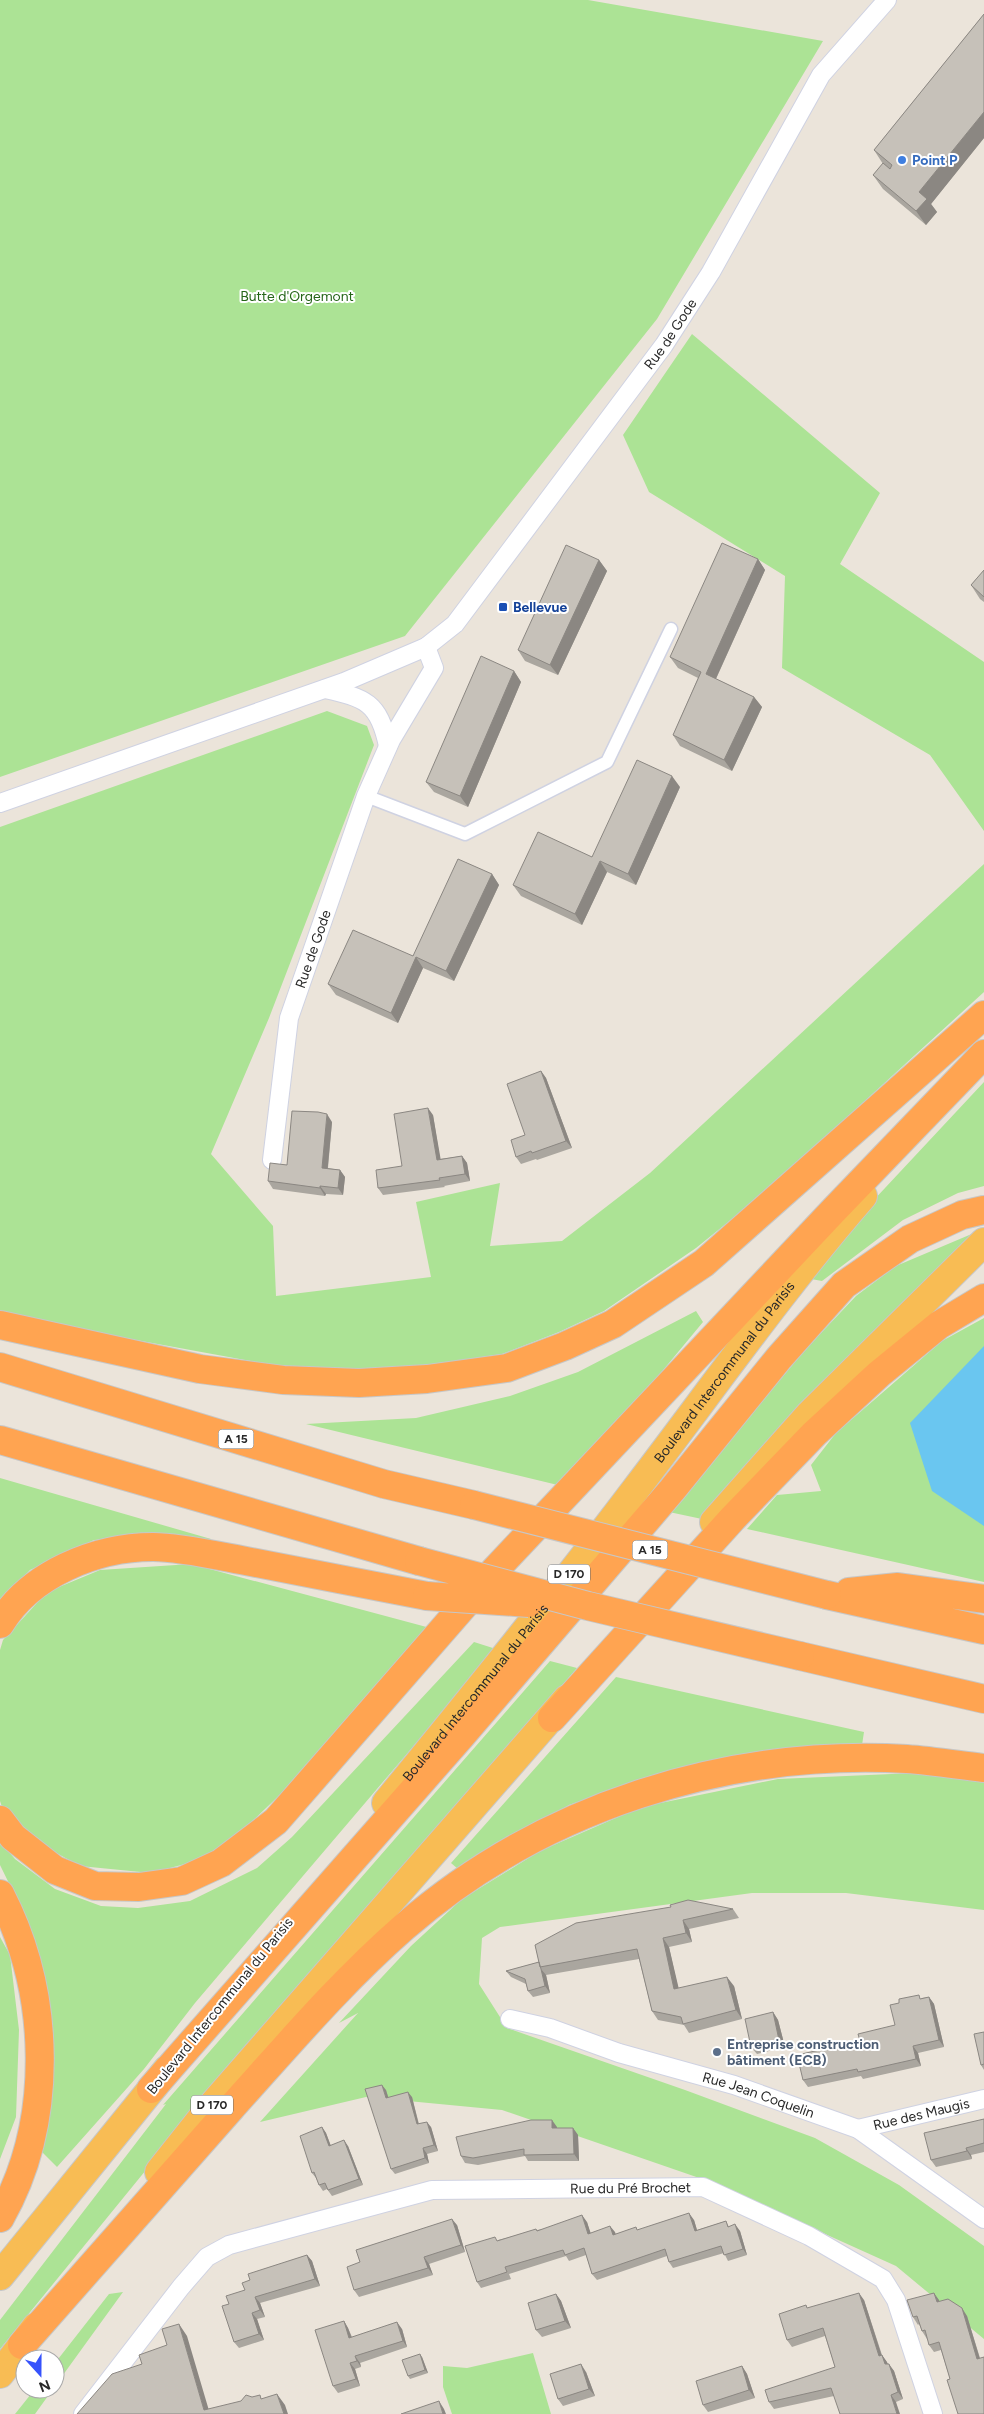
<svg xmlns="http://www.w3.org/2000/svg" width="984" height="2414" font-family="Figtree,sans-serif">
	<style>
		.green { fill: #ace395 }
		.water { fill: #6ac6f0 }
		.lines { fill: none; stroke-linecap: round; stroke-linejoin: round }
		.pedestrian-casing { stroke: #cfd2e2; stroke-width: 15 }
		.minor-casing { stroke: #cfd2e2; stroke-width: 20 }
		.trunk-casing { stroke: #c7c7c7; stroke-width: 30 }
		.motorway-casing { stroke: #c7c7c7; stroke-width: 30 }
		.pedestrian { stroke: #fff; stroke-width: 12 }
		.minor { stroke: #fff; stroke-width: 18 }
		.trunk { stroke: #f8bc54; stroke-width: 28 }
		.motorway { stroke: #ffa451; stroke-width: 28 }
		.motorway-bridge-casing { stroke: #c7c7c7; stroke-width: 30; stroke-linecap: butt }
		.motorway-bridge { stroke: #ffa451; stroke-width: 28 }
		.wall { fill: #aaa69f }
		.shaded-wall { fill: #8b8782 }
		.building { fill: #c6c1b9; stroke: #8b8782 }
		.shop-dot { fill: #3f7fe0; stroke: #fff; stroke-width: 2 }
		.transit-dot { fill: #1a4fb4; stroke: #fff; stroke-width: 2 }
		.service-dot { fill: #5c6f8a; stroke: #fff; stroke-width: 2 }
		.labels { text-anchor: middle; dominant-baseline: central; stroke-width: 4; stroke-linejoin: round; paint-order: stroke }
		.shield { fill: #fff; stroke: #686868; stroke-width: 1 }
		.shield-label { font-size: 12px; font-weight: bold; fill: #282828 }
		.shop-label { font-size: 14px; font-weight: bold; fill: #366cbe; stroke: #fff; text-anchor: start }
		.park-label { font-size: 14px; fill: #256518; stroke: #fff }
		.street-label { font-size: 14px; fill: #282828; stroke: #fff }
		.transit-label { font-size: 14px; font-weight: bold; fill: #164399; stroke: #fff; text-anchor: start }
		.service-label { font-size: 14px; font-weight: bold; fill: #4e5e75; stroke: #fff; text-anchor: start }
	</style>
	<rect width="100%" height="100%" fill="#ebe4da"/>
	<!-- green -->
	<path class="green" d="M0,0H588L823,41L657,319L405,636L0,777Z
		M692,334L880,493L840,564L984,662V831L930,755L782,668L785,576L649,492L623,435Z
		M327,711L367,726L374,745L269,1018L211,1154L273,1226L276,1296L431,1277L416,1202L500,1183L490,1246L562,1241L650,1173L984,864V992L764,1193L696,1248L604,1311L559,1332L502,1354L425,1366L357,1372L283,1367L43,1323L0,1311V827Z
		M984,1082V1186L958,1193L903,1220L822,1281L811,1279L871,1203Z
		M974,1233L702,1519L669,1512L805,1350L856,1296L896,1266Z
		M696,1311L703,1322L566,1487L306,1424L416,1418L510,1396L578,1372Z
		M984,1318V1582L747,1529L777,1495L821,1491L811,1465L836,1433L942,1341Z
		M0,1478L211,1539L208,1546L170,1536L94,1540L30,1570L0,1601Z
		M191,1564L434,1629L289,1786L244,1829L200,1860L151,1873L80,1866L33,1840L2,1807L0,1801V1650L3,1640L47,1592L100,1570Z
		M474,1642L496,1649L195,2003L144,2069L57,2167L41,2151L24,1914L0,1865V1842L15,1859L55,1889L101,1906L138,1908L190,1901L257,1868L292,1837Z
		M550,1661L577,1668L221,2078L0,2349V2320L166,2104L163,2105Z
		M616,1677L864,1732L862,1745L742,1759L651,1776L569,1805L458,1869L451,1863Z
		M937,1772L984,1780V1910L846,1893H752L500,1927L482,1938L479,1984L507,2028L685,2090L815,2138L899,2185L984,2246V2339L896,2266L708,2181L502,2110L366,2097L260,2122L358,2013L339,2023L411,1946L462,1899L540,1851L641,1807L778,1779Z
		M0,1937L10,1955L19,2030L16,2117L0,2159Z
		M123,2292L55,2386V2363L109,2294Z
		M533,2353L551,2414H452L443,2387V2366L467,2368Z
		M35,2389H53L35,2414H15Z"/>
	<!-- water -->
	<path class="water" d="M984,1346V1526L932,1491L910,1423Z"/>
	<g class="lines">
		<defs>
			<path id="pedestrian" d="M366,796L465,834L607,762L671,629"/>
			<g id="minor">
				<path d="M325,689C365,698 379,702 388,746"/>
				<path id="s1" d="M0,803L344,682L426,647L455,624L664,345L711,272L821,75L887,0"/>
				<path id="s2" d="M272,1160L289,1018L366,796L391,740L434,668L426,647"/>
				<path id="s3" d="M510,2019L550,2028L619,2053L734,2085L858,2129L984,2219"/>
				<path id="s4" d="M858,2129L984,2099"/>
				<path id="s5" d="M83,2414L181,2287L207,2257L229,2245L432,2190L703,2187L809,2236L883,2279L896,2300L933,2414"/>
			</g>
			<g id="trunk">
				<path d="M714,1522L809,1415L984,1242"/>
				<path id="s6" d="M386,1803C470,1700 555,1596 635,1490C710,1392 782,1289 863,1196"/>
				<path d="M159,2172L209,2109L567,1699"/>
				<path d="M0,2276L167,2070"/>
				<path d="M0,2374L36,2327"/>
			</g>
			<path id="motorway" d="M0,1325L200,1369L283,1380L359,1383L427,1379L507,1368L565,1346L613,1324L704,1263L984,1015
				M0,1367L384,1484L474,1505
				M0,1440L419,1561
				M849,1592L898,1587L984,1599
				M827,1595L984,1630
				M0,1624C30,1574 96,1547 153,1547C181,1547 223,1557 251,1562C310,1573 368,1585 427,1596
				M800,1656L984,1699
				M552,1718L733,1518L814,1434L879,1374L939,1325L984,1298
				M0,1820L13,1837L55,1870L95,1886L139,1887L182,1881L221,1863L276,1821L494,1571L834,1210L984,1054
				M0,1894C51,1993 55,2121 0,2218
				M151,2089L462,1735L672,1490L779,1358L844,1285L910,1239L962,1215L984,1210
				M22,2345C92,2266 162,2187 231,2108C287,2046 341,1982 404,1927C542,1807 725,1749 907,1759C933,1761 958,1765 984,1768"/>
		</defs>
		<!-- pedestrian casing -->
		<use href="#pedestrian" class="pedestrian-casing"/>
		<!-- minor casing -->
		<use href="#minor" class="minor-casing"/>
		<!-- trunk casing -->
		<use href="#trunk" class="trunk-casing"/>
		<!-- motorway casing -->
		<use href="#motorway" class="motorway-casing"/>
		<!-- pedestrian -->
		<use href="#pedestrian" class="pedestrian"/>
		<!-- minor -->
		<use href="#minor" class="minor"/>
		<!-- trunk -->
		<use href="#trunk" class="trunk"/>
		<!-- motorway -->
		<use href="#motorway" class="motorway"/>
		<defs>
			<path id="motorway-bridge" d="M474,1505L827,1595
				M419,1561L588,1606L800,1656
				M427,1596L529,1603"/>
		</defs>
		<!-- motorway-bridge casing -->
		<use href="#motorway-bridge" class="motorway-bridge-casing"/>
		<!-- motorway-bridge -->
		<use href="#motorway-bridge" class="motorway-bridge"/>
	</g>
	<!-- wall -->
	<path class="wall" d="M984,14V138L931,204L937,212L926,225L883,189L873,175L883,164L874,150Z
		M758,559L765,570L716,679L754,697L762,707L732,771L680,746L673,735L698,678L678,668L670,657Z
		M599,560L607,571L558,675L525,661L518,650Z
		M984,570V602L980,599L971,585Z
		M514,671L521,682L468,807L434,792L426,782Z
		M680,787L636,885L607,872L582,925L521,896L513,885L592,857Z
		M492,874L499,885L454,981L423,968L398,1023L336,995L328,984L413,956Z
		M541,1071L546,1078L572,1148L537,1160L536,1159L521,1164L516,1157L525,1135Z
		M433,1115L440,1159L462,1156L467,1163L470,1181L444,1186L445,1187L383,1195L378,1188L402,1166Z
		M332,1122L328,1168L340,1170L345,1177L343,1195L326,1194L325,1196L273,1189L268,1181L287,1165Z
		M733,1909L739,1918L689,1929L692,1942L669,1947L678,1988L734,1986L742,2019L689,2033L684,2025L658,2020L652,2011L639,1959L546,1975L550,1993L533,1997L528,1991L526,1984L511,1977L506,1971L539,1962L535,1945Z
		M929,1997L934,2004L944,2047L918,2053L921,2066L863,2079L861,2076L808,2087L803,2080L895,2025L922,1998Z
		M773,2012L778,2020L785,2047L757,2054L751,2047Z
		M984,2032V2070L981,2065Z
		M386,2090L388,2097H412L419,2124L431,2127L438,2151L427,2154L429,2163L395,2174L391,2169Z
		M984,2119V2152L971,2155L972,2159L936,2167L931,2160Z
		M322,2127L326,2133L331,2146H348L363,2185L332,2196L327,2189L323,2191L319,2185L316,2178L312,2173Z
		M557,2127V2128H573L578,2135L579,2161H528L525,2156L478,2165L465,2163L461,2156Z
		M694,2220L697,2230L726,2221L729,2227L740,2231L747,2255L728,2261L724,2253L673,2268L669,2262L667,2256L597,2280L592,2274L586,2255L569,2261L566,2256L509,2274L511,2279L481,2288L477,2282L498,2240L537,2230L587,2222L590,2233L615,2232V2234Z
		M457,2225L465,2252L429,2264L433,2275L359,2297L354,2290L360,2262Z
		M307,2255L312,2261L320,2286L260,2303L265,2317L257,2319L264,2340L239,2348L234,2342L229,2304L245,2290L250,2280Z
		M556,2294L561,2301L571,2328L542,2337L536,2330Z
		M864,2300L882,2355L888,2364L894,2371L903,2399L896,2402L834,2396L774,2409L769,2402L835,2367L825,2336L792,2347L787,2340L808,2308Z
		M939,2300V2301L967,2316L980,2358L950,2379L941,2350L934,2352L929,2345L928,2338L927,2339L922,2331L919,2324L918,2325L913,2317Z
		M344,2321L348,2328L352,2337L402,2329L407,2347L360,2363L361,2367L355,2369L360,2386L338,2393L333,2386Z
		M422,2357L428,2373L410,2379L408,2376Z
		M742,2366L747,2374L755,2398L708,2412L703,2405Z
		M586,2372L595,2396L563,2406L558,2399Z"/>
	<!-- shaded-wall -->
	<path class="shaded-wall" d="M984,112V138L931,204L937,212L926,225L916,211L919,192Z
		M758,559L765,570L713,685L706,674Z
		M599,560L607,571L558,675L550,665Z
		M514,671L521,682L468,807L460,796Z
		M754,697L762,707L732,771L724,760Z
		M672,776L680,787L636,885L628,874Z
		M600,861L607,872L582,925L575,914Z
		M492,874L499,885L454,981L446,971Z
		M416,957L423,968L398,1023L391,1013Z
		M541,1071L546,1078L572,1148L566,1141Z
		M428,1108L433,1115L442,1167L437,1160Z
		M327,1114L332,1122L327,1175L322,1168Z
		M462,1156L467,1163L470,1181L465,1174Z
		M340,1170L345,1177L343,1195L338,1188Z
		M320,1186L326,1194L325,1196L320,1188Z
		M683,1920L689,1929L692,1942L686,1933Z
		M663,1938L669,1947L681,1998L674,1989Z
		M541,1969L546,1975L550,1993L545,1986Z
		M727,1977L734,1986L742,2019L736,2010Z
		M929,1997L934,2004L944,2047L939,2040Z
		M773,2012L778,2020L785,2047L779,2040Z
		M913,2046L918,2053L921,2066L916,2059Z
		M382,2085L386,2090L390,2103L386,2098Z
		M408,2092L412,2097L420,2130L417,2124Z
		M552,2120L557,2127V2135L552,2128Z
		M427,2122L431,2127L438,2151L434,2145Z
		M322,2127L326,2133L333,2152L329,2146Z
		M573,2128L578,2135L579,2161L574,2154Z
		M344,2140L348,2146L363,2185L359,2179Z
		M423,2148L427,2154L429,2163L425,2158Z
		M966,2148L971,2155L972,2159L967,2151Z
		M689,2213L694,2220L699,2237L695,2231Z
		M582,2215L587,2222L593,2240L588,2234Z
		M452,2219L457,2225L465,2252L461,2245Z
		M735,2224L740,2231L747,2255L743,2249Z
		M610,2226L615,2232L618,2241L613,2235Z
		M307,2255L312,2261L320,2286L315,2279Z
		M424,2257L429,2264L433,2275L428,2268Z
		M859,2293L864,2300L884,2363L879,2356Z
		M934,2293L939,2300L942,2309L937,2302Z
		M556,2294L561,2301L571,2328L565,2321Z
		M255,2297L260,2303L265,2317L260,2310Z
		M962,2308L967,2316L982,2366L977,2359Z
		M252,2313L257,2319L264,2340L259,2334Z
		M344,2321L348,2328L354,2344L349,2338Z
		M397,2322L402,2329L407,2347L403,2341Z
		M179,2324L187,2336L210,2414L204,2410Z
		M420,2354L422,2357L428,2373L425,2370Z
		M882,2355L887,2362L890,2372L885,2364Z
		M355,2356L360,2363L361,2367L357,2361Z
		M350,2363L355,2369L360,2386L356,2379Z
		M581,2364L586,2372L595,2396L589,2389Z
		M889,2364L894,2371L903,2399L898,2392Z
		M742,2366L747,2374L755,2398L749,2390Z
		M277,2394L285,2405L288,2414H284Z
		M891,2395L896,2402L900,2414H897Z
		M439,2401L444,2409L446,2414H443Z"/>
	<!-- building -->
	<path class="building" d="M984,14V112L919,192L927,199L916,211L873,175L883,163L890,169L892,165L874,150Z
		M722,543L758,559L706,674L754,697L724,760L673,735L701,672L670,657Z
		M566,545L599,560L550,665L518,650Z
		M984,570V597L971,585Z
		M481,656L514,671L460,796L426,782Z
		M637,760L672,776L628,874L600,861L575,914L513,885L538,832L592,857Z
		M458,859L492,874L446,971L416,957L391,1013L328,984L353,930L413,956Z
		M541,1071L566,1141L532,1153L531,1151L516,1157L511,1140L525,1135L507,1084Z
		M428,1108L437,1160L462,1156L465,1174L439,1178L440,1180L378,1188L376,1170L402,1166L394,1114Z
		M292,1111L318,1112L327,1114L322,1168L340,1170L338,1188L320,1186V1188L268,1181L270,1163L287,1165Z
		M688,1900L733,1909L683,1920L686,1933L663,1938L674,1989L727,1977L736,2010L683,2024L681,2017L652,2011L637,1949L540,1967L535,1945L576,1923L671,1907L670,1905Z
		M539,1962L541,1969L545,1986L528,1991L525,1979L506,1971Z
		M919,1995L920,1999L929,1997L939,2040L913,2046L916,2059L858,2072L857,2069L803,2080L797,2055L860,2041L858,2034L895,2025L890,2005L899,2003V1999Z
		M773,2012L779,2040L751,2047L745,2019Z
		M984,2032V2064L981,2065L974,2034Z
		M382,2085L386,2098L408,2092L417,2124L427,2122L434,2145L423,2148L425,2158L391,2169L365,2089Z
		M984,2119V2143L966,2148L967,2151L931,2160L924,2133Z
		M531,2120H552V2128H573L574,2154L524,2155V2149L473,2158L461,2156L456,2137Z
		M322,2127L329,2146L344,2140L359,2179L328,2190L325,2183L319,2185L314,2172L312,2173L300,2136Z
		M689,2213L695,2231L726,2221L728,2227L735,2224L743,2249L724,2255L721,2246L669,2262L665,2249L592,2274L584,2248L565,2255L563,2250L505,2267L507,2272L477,2282L465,2246L495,2237L497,2241L536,2229L537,2231L582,2215L588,2234L610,2226L613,2235L636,2227L637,2230Z
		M452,2219L461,2245L424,2257L428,2268L354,2290L347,2267L360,2262L356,2250Z
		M307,2255L315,2279L255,2297L260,2310L252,2313L259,2334L234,2342L222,2306L229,2304L226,2296L245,2290L242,2283L250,2280L248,2274Z
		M859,2293L879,2356L882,2355L885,2364H889L898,2392L891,2395L897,2414H840L831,2388L769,2402L765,2390L835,2367L823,2328L787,2340L779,2314L806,2305L807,2308Z
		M934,2293L937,2302L948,2299L962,2308L977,2359L984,2357V2414H958L947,2380L950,2379L939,2342L929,2345L925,2330L922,2331L917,2316L913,2317L907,2300Z
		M556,2294L565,2321L536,2330L528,2303Z
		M344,2321L349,2338L397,2322L403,2341L355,2356L357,2361L350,2363L356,2379L333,2386L315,2330Z
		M179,2324L204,2410L241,2401L246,2395L252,2397L260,2395L261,2399L277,2394L284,2414H77L112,2374L142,2364L139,2355L167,2345L162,2329Z
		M420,2354L425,2370L408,2376L402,2360Z
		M581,2364L589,2389L558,2399L550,2374Z
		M742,2366L749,2390L703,2405L696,2381Z
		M439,2401L443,2414H401Z"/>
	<!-- markers -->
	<circle class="shop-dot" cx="902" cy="160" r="5"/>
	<rect class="transit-dot" x="498" y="602" width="10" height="10" rx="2.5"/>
	<circle class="service-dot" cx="717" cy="2052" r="5"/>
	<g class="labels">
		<!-- shield labels -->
		<g class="shield">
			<rect x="218.5" y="1429.5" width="35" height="19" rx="4"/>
			<rect x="632.5" y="1540.5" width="35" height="19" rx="4"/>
			<rect x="548" y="1564.5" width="42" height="19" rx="4"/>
			<rect x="191" y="2095.5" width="42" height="19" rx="4"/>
		</g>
		<g class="shield-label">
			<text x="236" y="1439">A 15</text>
			<text x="650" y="1550">A 15</text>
			<text x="569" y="1574">D 170</text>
			<text x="212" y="2105">D 170</text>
		</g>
		<!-- shop labels -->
		<g class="shop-label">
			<text x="912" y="160">Point P</text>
		</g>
		<!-- park labels -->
		<g class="park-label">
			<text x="297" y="296">Butte d'Orgemont</text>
		</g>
		<!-- street labels -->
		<g class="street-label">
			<text stroke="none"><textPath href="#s1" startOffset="852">Rue de Gode</textPath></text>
			<text stroke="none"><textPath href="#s2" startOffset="216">Rue de Gode</textPath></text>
			<text stroke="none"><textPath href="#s6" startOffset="548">Boulevard Intercommunal du Parisis</textPath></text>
			<text stroke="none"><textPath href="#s6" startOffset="142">Boulevard Intercommunal du Parisis</textPath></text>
			<text transform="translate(220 2006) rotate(-51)">Boulevard Intercommunal du Parisis</text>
			<text stroke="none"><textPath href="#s3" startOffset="260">Rue Jean Coquelin</textPath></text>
			<text stroke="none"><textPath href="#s4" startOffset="65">Rue des Maugis</textPath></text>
			<text stroke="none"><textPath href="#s5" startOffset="634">Rue du Pré Brochet</textPath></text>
		</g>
		<!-- transit labels -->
		<g class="transit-label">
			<text x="513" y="607">Bellevue</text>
		</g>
		<!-- service labels -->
		<g class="service-label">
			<text x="727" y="2044">Entreprise construction<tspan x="727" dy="16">bâtiment (ECB)</tspan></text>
		</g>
	</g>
	<!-- north arrow -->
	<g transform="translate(40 2374) rotate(159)"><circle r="24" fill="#ffffff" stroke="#a9a9a9"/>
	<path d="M0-4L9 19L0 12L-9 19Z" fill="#3652fc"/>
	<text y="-8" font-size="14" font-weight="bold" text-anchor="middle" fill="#282828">N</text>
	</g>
</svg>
